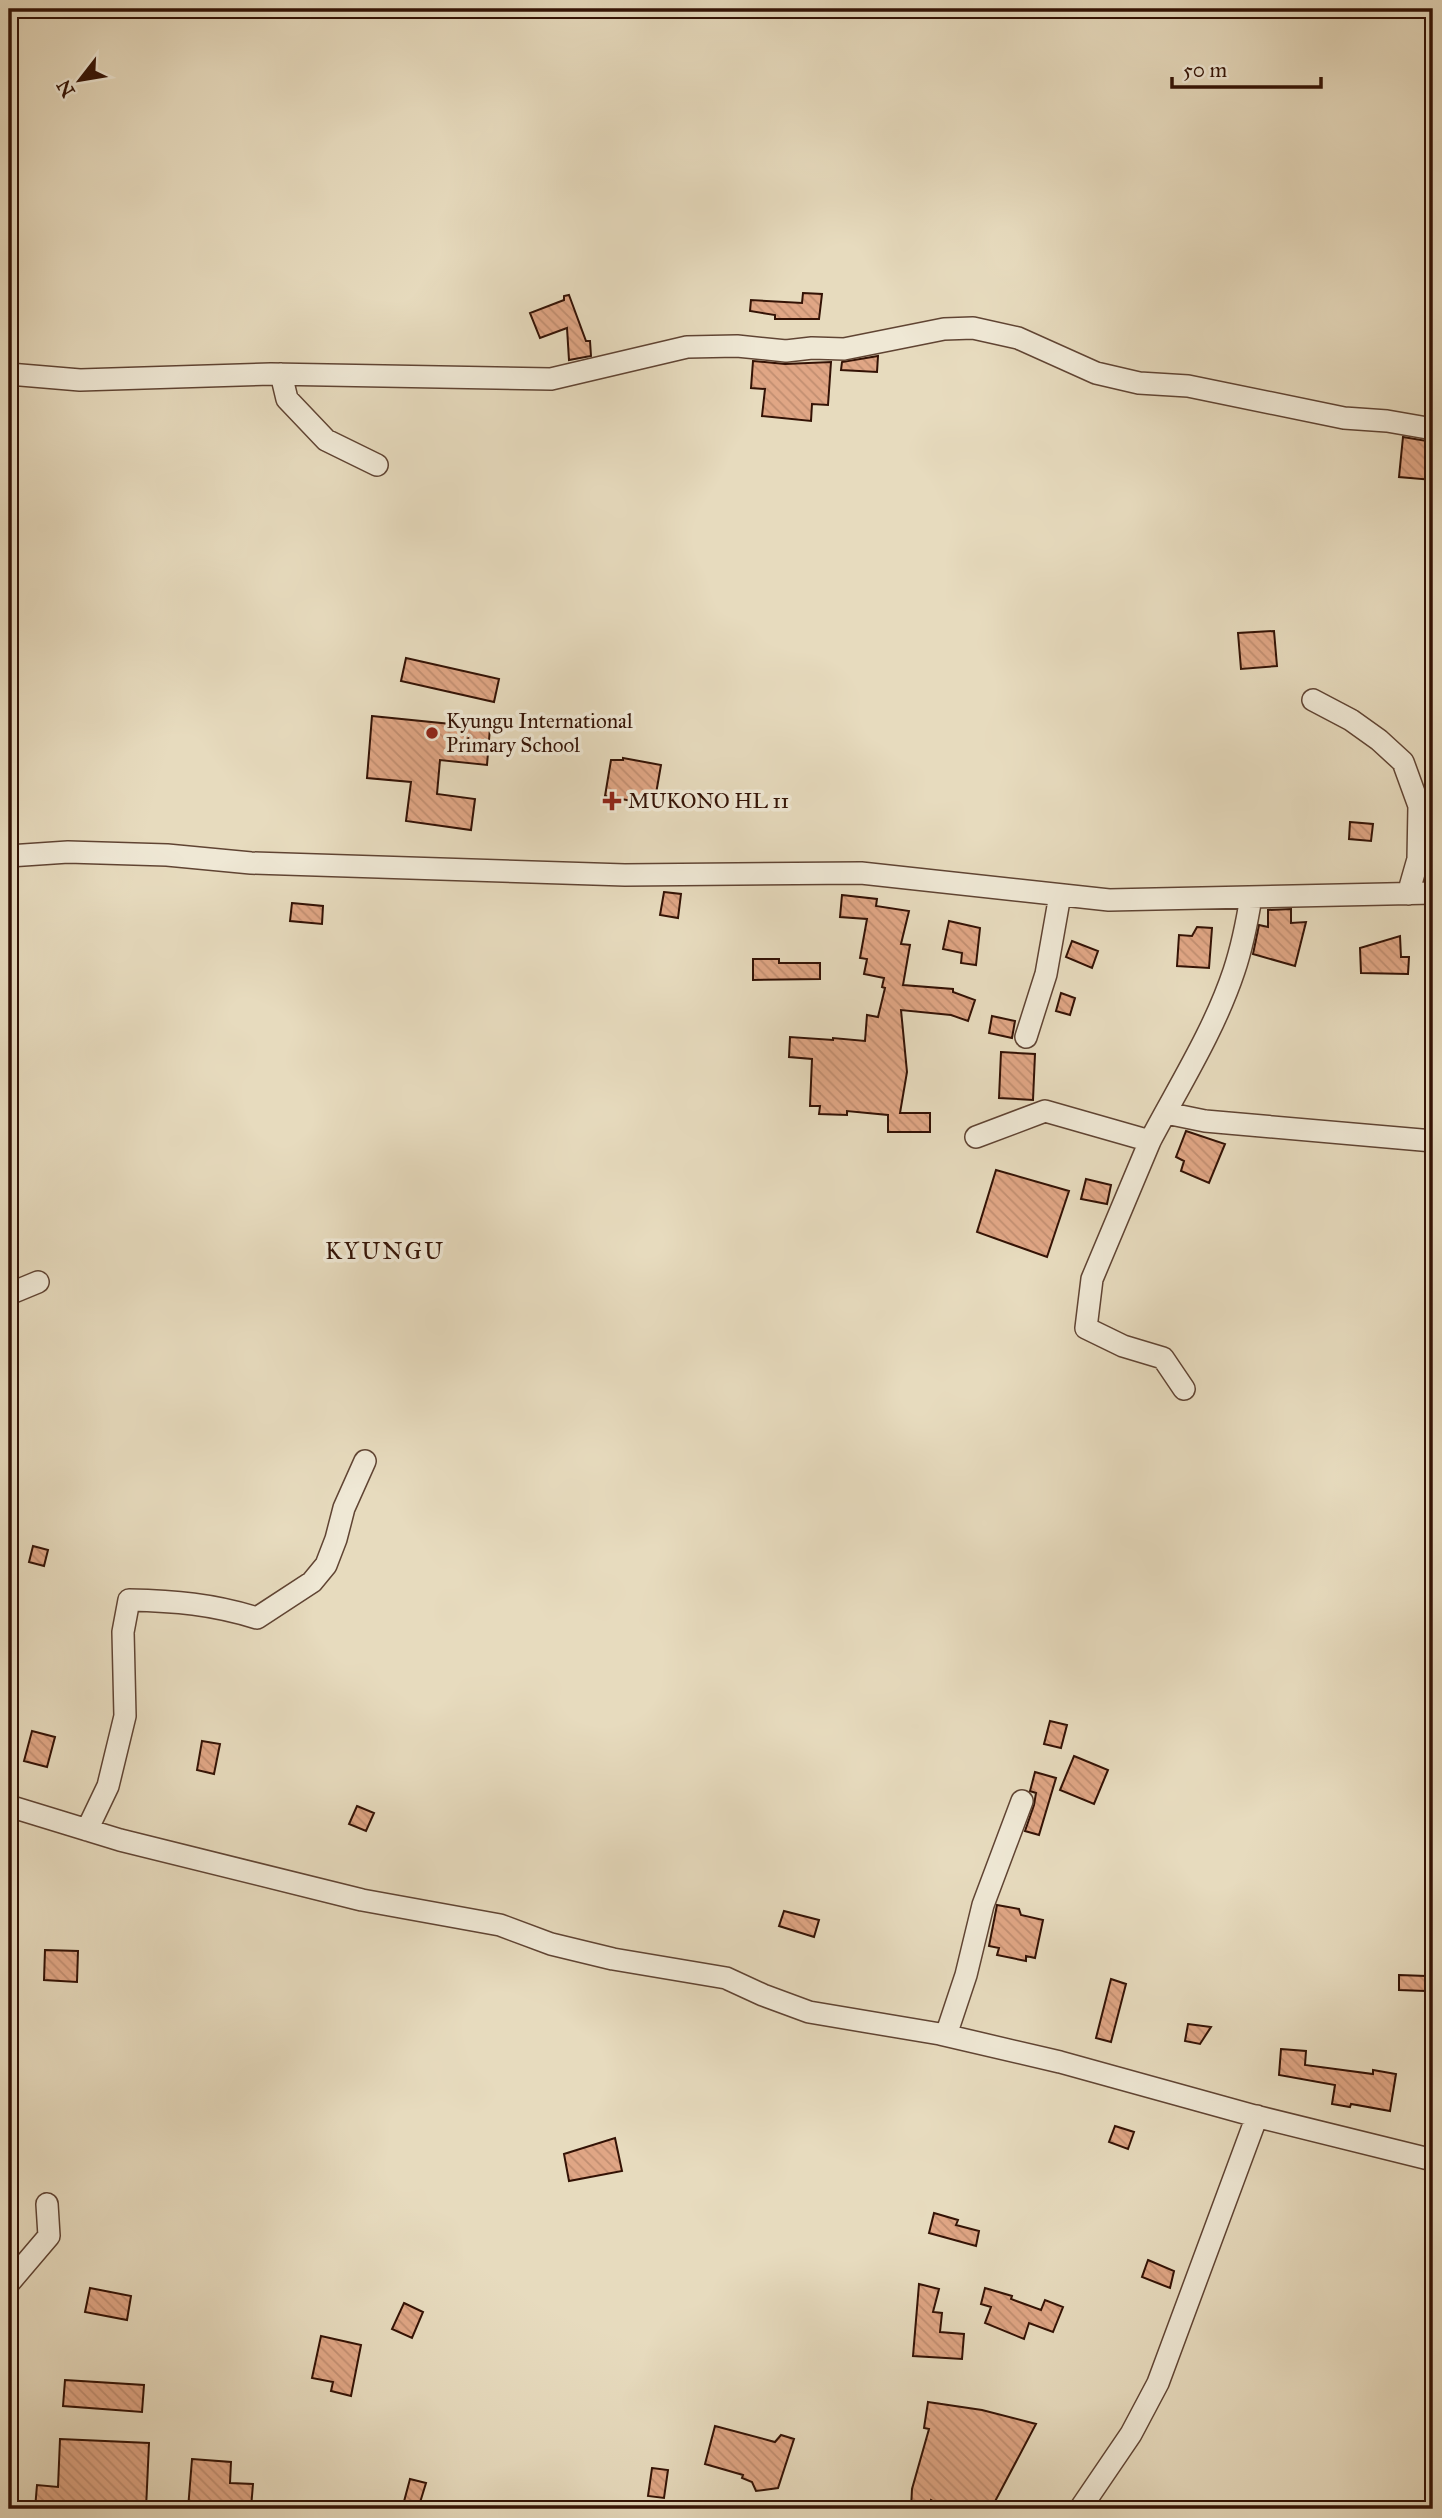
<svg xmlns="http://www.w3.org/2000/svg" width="1442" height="2518" font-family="'IM FELL Great Primer',serif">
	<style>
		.building { fill: url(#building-back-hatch); stroke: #331205; stroke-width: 2 }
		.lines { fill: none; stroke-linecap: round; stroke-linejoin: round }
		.street-casing { stroke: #604433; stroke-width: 24 }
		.street { stroke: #efe8d5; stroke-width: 21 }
		.poi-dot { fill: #8f2418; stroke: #efe8d5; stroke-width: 2.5 }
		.labels { text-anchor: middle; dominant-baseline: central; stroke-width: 7; stroke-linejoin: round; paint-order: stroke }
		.poi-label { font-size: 21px; fill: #331205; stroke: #efe8d5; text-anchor: start }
		.quarter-label { font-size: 24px; letter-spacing: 2px; fill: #331205; stroke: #efe8d5 }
	</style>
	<defs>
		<pattern id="building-back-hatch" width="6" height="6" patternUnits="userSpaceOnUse" patternTransform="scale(1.75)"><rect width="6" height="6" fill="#e0a685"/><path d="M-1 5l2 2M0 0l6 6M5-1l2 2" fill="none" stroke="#c18e71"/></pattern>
	</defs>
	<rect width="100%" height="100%" fill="#e7dbbe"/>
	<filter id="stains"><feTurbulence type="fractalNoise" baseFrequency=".00286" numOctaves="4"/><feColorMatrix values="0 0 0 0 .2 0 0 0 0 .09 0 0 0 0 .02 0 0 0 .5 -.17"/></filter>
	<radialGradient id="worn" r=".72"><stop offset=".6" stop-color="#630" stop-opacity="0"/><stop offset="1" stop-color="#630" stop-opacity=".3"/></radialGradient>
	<!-- building -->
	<path class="building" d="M803,293L822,294L819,319H775V315L750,311L751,300L802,303Z
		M569,295L586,341H590L591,356L569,360L567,328L540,338L530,313L564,300V296Z
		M878,356L877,372L841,370L842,362Z
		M753,361L785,364L831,362L828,405L812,404L811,421L762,416L765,389L751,388Z
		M1403,437L1433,442V480L1399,477Z
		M1274,631L1277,666L1241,669L1238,633Z
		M406,658L499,679L494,702L401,681Z
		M372,716L490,728L487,765L440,760L437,794L475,799L471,830L406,821L411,782L367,778Z
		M623,758L661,765L654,805L605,796L611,760H623Z
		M1350,822L1373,824L1371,841L1349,839Z
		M664,892L681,894L678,918L660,915Z
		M842,895L877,899L876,906L909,911L901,944L910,945L903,985L953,989V992L975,1000L968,1021L951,1015L901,1010L907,1072L900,1113H930V1132H888V1115L847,1111V1115L819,1114L820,1106H810L812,1059L789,1057L790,1037L833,1040V1038L865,1041L867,1015L878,1017L885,988L882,987L884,978L864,974L867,959L860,958L867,919L840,917Z
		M292,903L323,906L322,924L290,921Z
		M1291,909V923L1306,922L1295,966L1253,954L1259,925L1268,927V910Z
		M949,921L980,928L976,965L961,963L962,953L943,949Z
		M1197,927L1212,928L1209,968L1177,966L1179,935L1192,936Z
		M1400,936L1401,957H1409L1408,974L1361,973L1360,948Z
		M1072,941L1098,951L1092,968L1066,957Z
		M753,959H779V963H820V979L753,980Z
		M1061,993L1075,998L1070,1015L1056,1011Z
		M992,1016L1015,1021L1012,1038L989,1033Z
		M1001,1052L1035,1054L1033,1100L999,1098Z
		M1186,1131L1225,1144L1209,1183L1181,1171L1184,1161L1176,1157Z
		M996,1170L1069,1191L1047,1257L977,1232Z
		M1086,1179L1111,1185L1107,1204L1081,1199Z
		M33,1546L48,1550L44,1566L29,1562Z
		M1050,1721L1067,1725L1061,1748L1044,1744Z
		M32,1731L55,1737L47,1767L24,1761Z
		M202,1741L220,1744L214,1774L197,1770Z
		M1074,1756L1108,1770L1094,1804L1060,1790Z
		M1035,1772L1056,1778L1039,1835L1025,1831L1034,1805L1036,1793L1030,1791Z
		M357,1806L374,1813L366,1831L349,1824Z
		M997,1905L1019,1909L1021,1915L1043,1920L1035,1958L1026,1956V1961L997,1955L999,1948L989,1946Z
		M784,1911L819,1920L814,1937L779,1926Z
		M45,1950L78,1951L77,1982L44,1980Z
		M1399,1975L1426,1976L1425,1991L1399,1990Z
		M1111,1979L1126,1984L1111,2042L1096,2038Z
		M1188,2024L1211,2027L1200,2044L1185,2041Z
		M1281,2049L1306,2051L1305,2065L1373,2074V2070L1396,2074L1390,2111L1351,2104L1350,2107L1332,2104L1335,2085L1279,2075Z
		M1115,2126L1134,2132L1128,2149L1109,2142Z
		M615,2138L622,2171L569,2181L564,2154Z
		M934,2213L958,2220L956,2225L979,2231L976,2246L929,2233Z
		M1148,2260L1174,2271L1170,2288L1142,2277Z
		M919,2284L939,2289L933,2312L942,2313L940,2332L964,2334L962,2359L913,2356Z
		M90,2288L131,2296L127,2320L85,2312Z
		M985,2288L1012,2296L1011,2299L1041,2310L1045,2300L1063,2307L1053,2332L1029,2323L1024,2339L985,2323L991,2307L981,2304Z
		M404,2303L423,2312L412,2338L392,2329Z
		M321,2336L361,2345L351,2396L331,2391L333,2382L312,2378Z
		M65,2380L144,2385L142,2412L63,2406Z
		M928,2402L982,2410L1036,2424L991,2509H947L931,2500L929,2509H911L912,2489L929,2429L924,2428Z
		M715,2426L775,2442L781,2435L794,2439L778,2488L756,2491L752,2482L742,2478L743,2475L705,2464Z
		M60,2439L149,2443L146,2509H35L37,2485L58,2487Z
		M192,2459L231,2462L230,2483L253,2484L251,2508L188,2509Z
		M652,2468L668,2470L664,2498L648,2496Z
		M410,2479L426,2483L418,2509H402Z"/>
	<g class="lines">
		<defs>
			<path id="street" d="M9,374L80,380L271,374L551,379L687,347L737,346L786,351L812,348L844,349L944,329L973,328L1018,338L1096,373L1139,383L1188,386L1344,418L1387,421L1433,429
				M281,374L287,399L326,440L377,465
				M1313,700L1351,720L1379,740L1403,762L1419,806L1418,859L1408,894
				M9,856L68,852L167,855L251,863L625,875L861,873L1109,900L1433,893
				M1026,1037L1046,974L1060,895
				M1166,1113L1205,1121L1433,1141
				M976,1137L1045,1111L1150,1141C1179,1086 1214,1031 1234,971C1242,947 1247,922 1251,897
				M1150,1141L1092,1279L1086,1328L1123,1346L1163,1358L1184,1389
				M9,1294L38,1282
				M9,1806L120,1840L362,1900L500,1925L551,1944L613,1959L726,1978L763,1995L809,2012L940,2034L1060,2062L1255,2116L1433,2160
				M87,1830L108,1786L125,1716L123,1632L129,1600C175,1601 212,1604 257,1618L312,1582L326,1565L336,1539L344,1508L365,1461
				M946,2035L966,1975L983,1905L1022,1801
				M9,2283L49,2236L47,2204
				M1080,2509L1131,2434L1158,2383L1257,2116"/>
		</defs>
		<!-- street casing -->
		<use href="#street" class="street-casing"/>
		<!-- street -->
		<use href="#street" class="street"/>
	</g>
	<!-- markers -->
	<g class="poi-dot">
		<circle cx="432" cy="733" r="7"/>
		<path d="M608.5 790.5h7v7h7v7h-7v7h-7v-7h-7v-7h7z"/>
	</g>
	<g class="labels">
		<!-- poi labels -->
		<g class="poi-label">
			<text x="446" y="721">Kyungu International<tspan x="446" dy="24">Primary School</tspan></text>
			<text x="628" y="801">MUKONO HL 11</text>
		</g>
		<!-- quarter labels -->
		<g class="quarter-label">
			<text x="385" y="1251">KYUNGU</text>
		</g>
	</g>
	<!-- margin -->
	<rect width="1442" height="2518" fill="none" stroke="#e7dbbe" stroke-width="35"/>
	<rect x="10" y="10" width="1421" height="2497" fill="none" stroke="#331205" stroke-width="3.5"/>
	<rect x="18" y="18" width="1407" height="2483" fill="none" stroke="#331205" stroke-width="2"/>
	<!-- north arrow -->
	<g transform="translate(80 80) rotate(239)" stroke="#efe8d5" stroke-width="5" paint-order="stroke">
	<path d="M0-5L12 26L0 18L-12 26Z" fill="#331205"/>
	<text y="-10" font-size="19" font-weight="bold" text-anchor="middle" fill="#331205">N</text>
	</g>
	<!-- scale -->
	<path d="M1172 77v10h149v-10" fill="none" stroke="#331205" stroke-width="3.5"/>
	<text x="1183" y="77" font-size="21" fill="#331205" stroke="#efe8d5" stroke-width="5" paint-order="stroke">50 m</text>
	<rect width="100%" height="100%" filter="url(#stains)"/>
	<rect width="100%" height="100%" fill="url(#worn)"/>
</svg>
